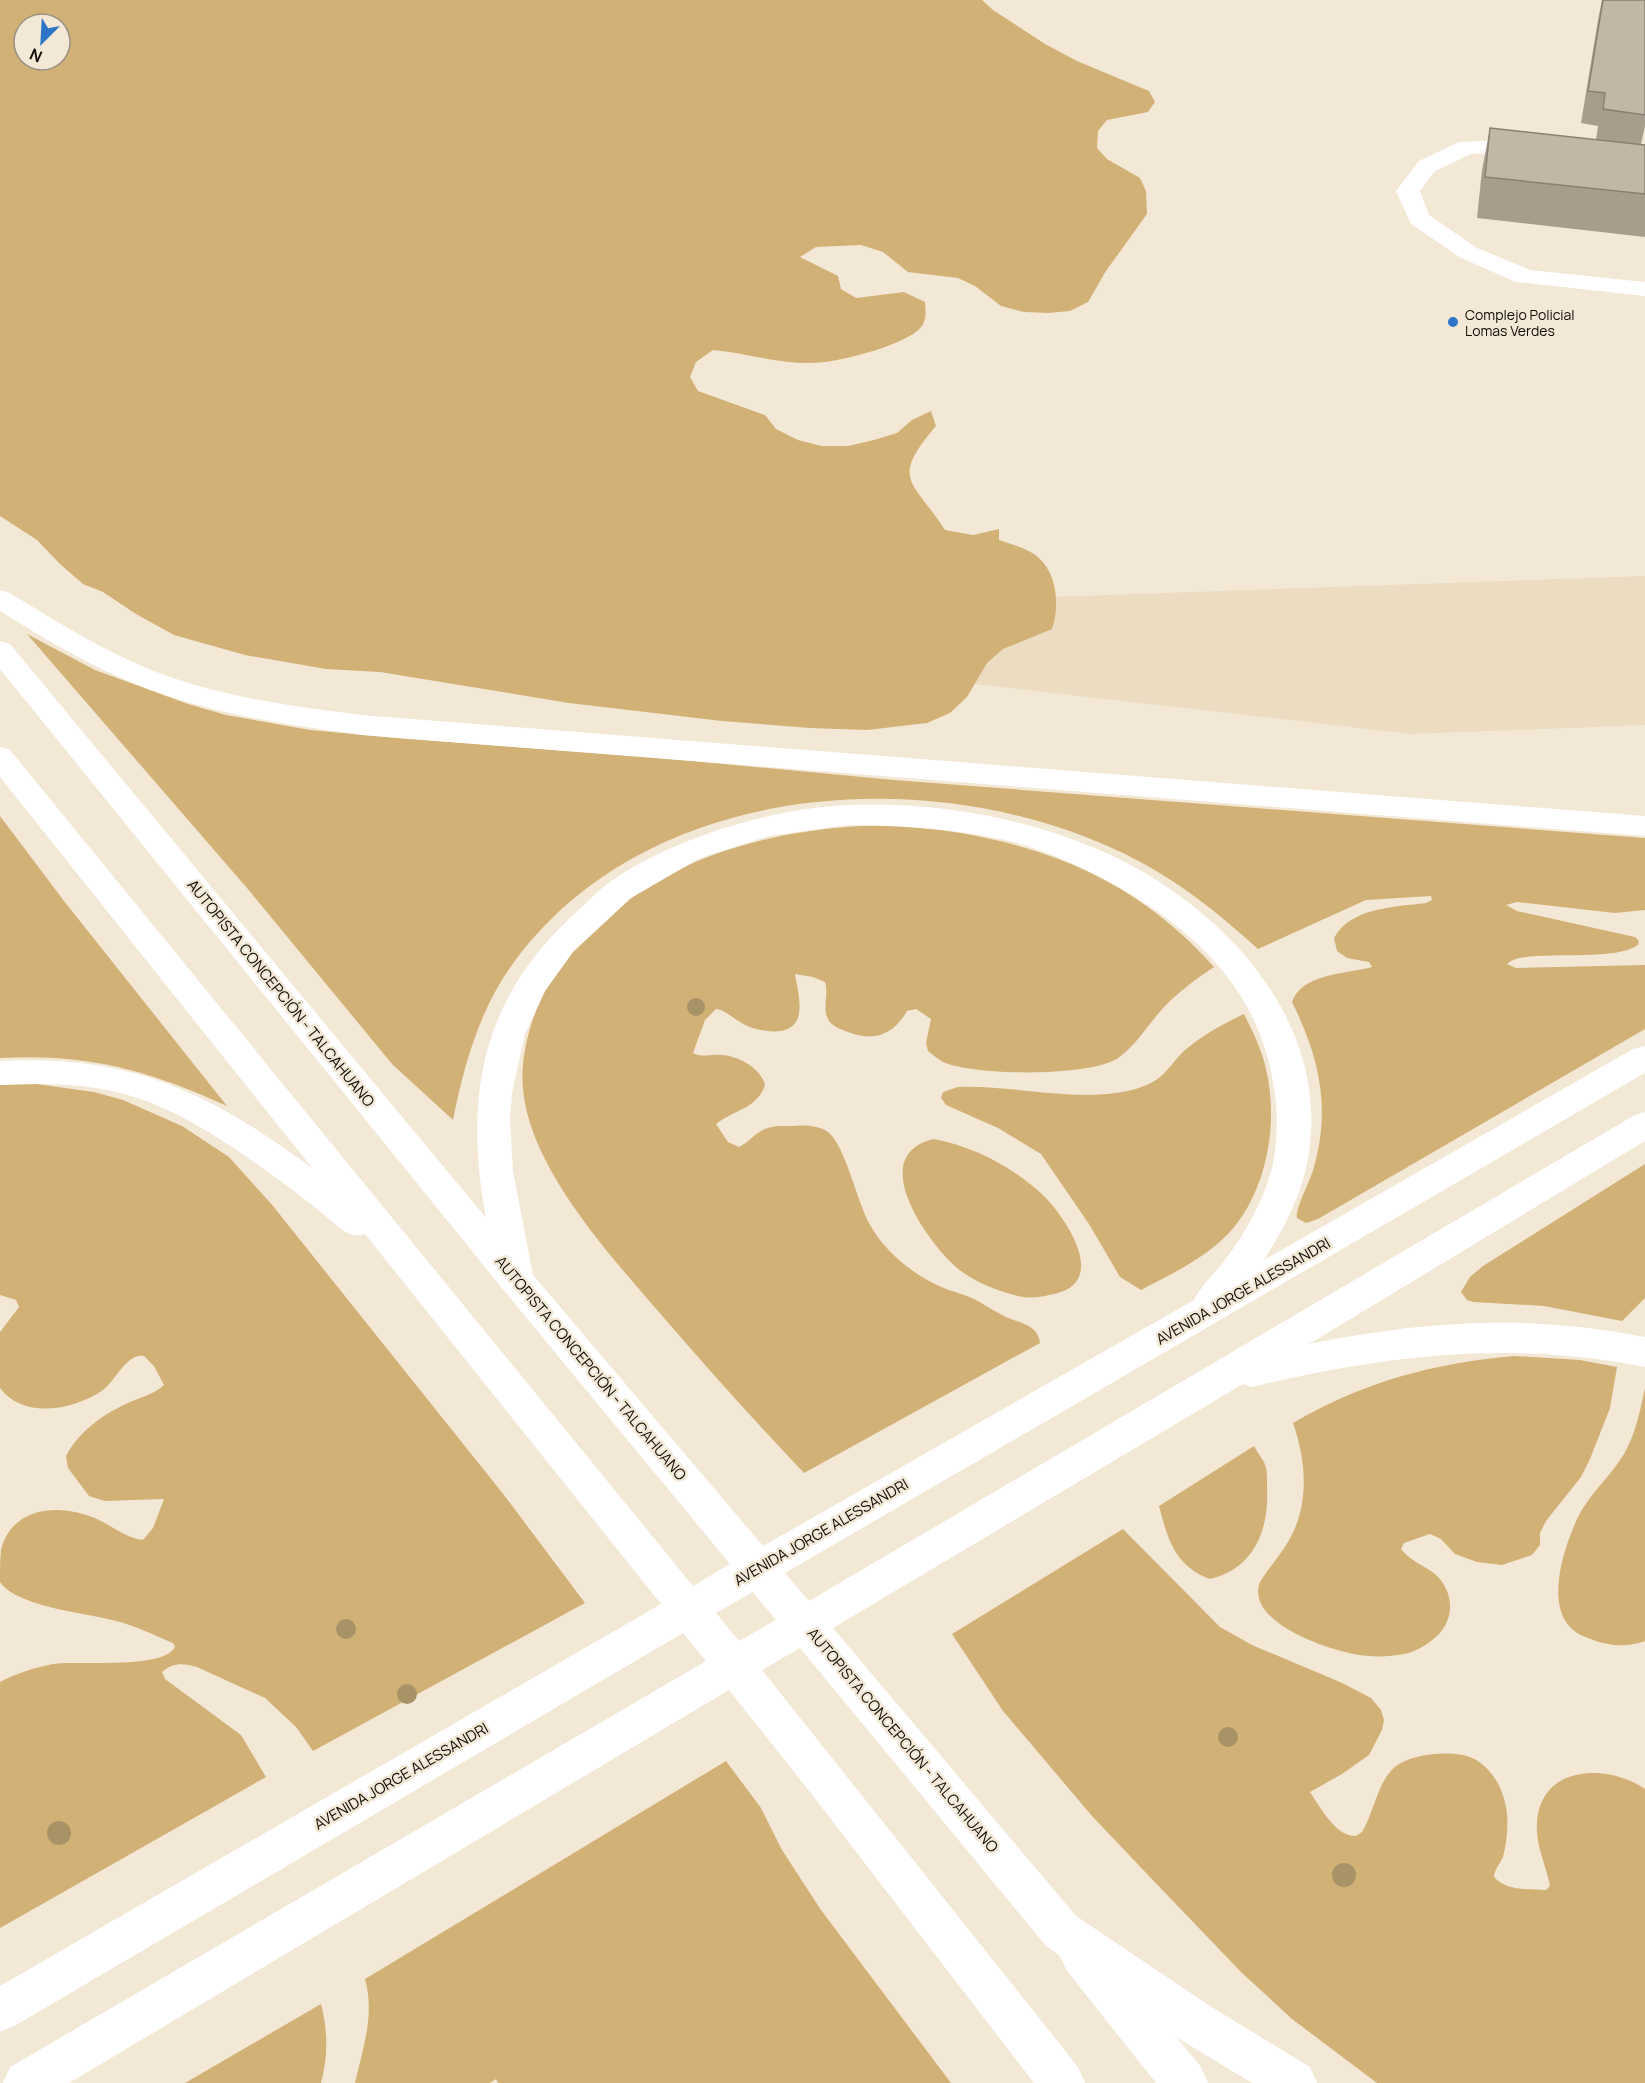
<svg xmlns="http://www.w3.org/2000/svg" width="1645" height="2083" font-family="Manrope,sans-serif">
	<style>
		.built { fill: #ebdcc2 }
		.green { fill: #d2b177; fill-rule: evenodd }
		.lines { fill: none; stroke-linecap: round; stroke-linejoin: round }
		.minor { fill: #fff; fill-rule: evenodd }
		.major { fill: #fff; fill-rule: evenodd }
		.highway { fill: #fff; fill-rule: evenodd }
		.tree { fill: #a89366 }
		.wall { fill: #a79d8d }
		.building { fill: #c2b7a4; stroke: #888073; stroke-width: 1.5 }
		.poi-dot { fill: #2d76c7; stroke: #f3e8d5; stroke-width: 2 }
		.labels { text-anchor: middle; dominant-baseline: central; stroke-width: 5; stroke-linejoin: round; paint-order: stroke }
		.far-poi-label { font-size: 14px; fill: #0f0c06; stroke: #f3e8d5; text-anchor: start }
		.street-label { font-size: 15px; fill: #0f0c06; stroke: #f3e8d5 }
	</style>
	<rect width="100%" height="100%" fill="#f3e8d5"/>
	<!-- built -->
	<path class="built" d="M1645,576V725L1412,734L658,648L655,611Z"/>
	<!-- green -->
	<path class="green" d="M0,0H982L993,10L1045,44L1077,61L1149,91L1155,102L1148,112L1107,120L1098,131L1097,148L1107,159L1140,178L1146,191L1147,214L1106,271L1088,302L1070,311L1048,313L1024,312L1001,306L975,286L958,278L908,272L883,252L861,245L816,247L800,257L838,276L841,289L856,298L904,292L925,302C926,313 927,323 917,331C898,347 834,364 808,363C776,363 745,353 713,350L696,362L690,377L698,391L765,415L776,429L798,440L822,446H848L874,440L897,433L912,420L931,411L936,426C889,481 913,480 945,530L973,535L999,529V540C1013,545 1032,549 1042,561C1058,579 1059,608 1052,629L1003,649L987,663L967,697L950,713L927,723L867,730L810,728L722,721L569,703L380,672L326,669L245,655L174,635L136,614L103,592L83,584L60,564L37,540L0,516ZM24,24H60V60H24Z
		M27,634L95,670L188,704L226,715L310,730L408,739L649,757L894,780L1645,838V910L1615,913L1517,902L1506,905L1517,911L1635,937L1639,941L1638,945C1611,964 1522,947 1507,964L1516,968L1645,965V1029L1318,1219L1306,1223L1297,1218C1295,1208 1311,1180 1314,1167C1331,1106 1319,1057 1292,1002C1302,973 1347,974 1372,967L1369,962L1347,958L1337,951L1334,938C1351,907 1395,907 1426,903L1432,900L1431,896L1366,900L1258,949C1215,910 1176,879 1123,853C930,760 644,780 512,965C479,1011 464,1065 453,1120L392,1064L247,888Z
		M0,816L64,901L227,1106C149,1070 86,1053 0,1058Z
		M893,825C1020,835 1127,869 1214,967C1193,981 1174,995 1158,1014C1145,1029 1135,1046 1118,1058C1090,1077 974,1076 943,1062C938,1059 933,1055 928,1051L926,1043L931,1019L916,1009L907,1011C893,1035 874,1042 848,1032C841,1029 832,1027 828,1019C822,1008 829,994 825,982L813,977L795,974C797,987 803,1008 797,1020C788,1038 758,1031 745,1025C736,1020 729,1014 721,1010L716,1009L705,1020L693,1053C702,1058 712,1054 722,1055C738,1056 761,1068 765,1085C758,1108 733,1111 716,1124L728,1142L739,1147C749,1142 755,1133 765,1129C774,1125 783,1126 792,1126C803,1125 818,1125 828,1132C845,1145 857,1201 869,1223C884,1251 911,1273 939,1286C950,1291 963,1294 974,1299C984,1304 992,1310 1002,1315C1016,1323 1038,1323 1040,1343L804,1473C754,1420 705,1366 658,1311C608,1253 530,1168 523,1089C519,1044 539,991 568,956C577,946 587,937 596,928C673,851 787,826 893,825Z
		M1244,1014C1253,1032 1262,1050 1266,1069C1279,1123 1267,1192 1229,1233C1204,1259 1171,1274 1141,1290L1120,1277L1089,1224L1041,1154L998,1128L946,1105L941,1098L943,1092L958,1087C1016,1084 1096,1108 1149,1084C1166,1076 1172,1062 1185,1050C1203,1035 1223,1024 1244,1014Z
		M36,1084L94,1092L123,1100L182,1126L229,1157L273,1206L504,1495L585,1603L313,1751L296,1727L265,1698L197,1667C184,1663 173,1662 162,1672L165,1679L241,1735L266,1777L0,1928V1682C17,1673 34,1668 53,1664C78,1660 163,1670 175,1647L173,1643C154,1635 136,1626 116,1621C87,1613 17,1607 0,1582C0,1572 0,1560 1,1550C12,1505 62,1503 97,1519C112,1526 126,1538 143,1540L153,1528L164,1499L105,1501L89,1496L68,1468L66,1456C79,1431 105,1413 130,1402C141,1397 155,1394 164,1385L154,1366L144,1356C127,1353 116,1380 103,1390C74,1410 24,1420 0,1388V1332L19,1307L16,1300L0,1295V1085Z
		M934,1139C975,1147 1015,1168 1045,1197C1067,1220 1109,1282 1054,1294C1042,1297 1031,1299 1018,1296C997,1291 974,1282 957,1268C927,1242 865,1155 934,1139Z
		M1645,1164V1298L1622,1321L1544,1306L1473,1302L1467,1300L1461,1292L1470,1277L1483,1266Z
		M1514,1356L1580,1360L1617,1367L1610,1408L1590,1459L1581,1477L1546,1521L1540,1533V1545L1532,1555L1502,1565L1477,1562L1455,1554L1441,1539L1430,1534L1404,1543L1401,1549C1416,1568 1437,1566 1447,1591C1453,1606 1450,1622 1439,1634C1430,1643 1418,1651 1404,1654C1384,1658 1360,1657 1341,1651C1313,1644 1246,1618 1260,1582C1269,1567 1281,1555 1289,1540C1310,1504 1306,1460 1293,1423C1363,1382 1433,1363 1514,1356Z
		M1645,1388V1641C1623,1649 1604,1645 1583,1636C1540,1617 1563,1549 1578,1517C1590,1493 1611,1476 1624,1454C1636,1433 1640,1411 1645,1388Z
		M1254,1446C1257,1452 1261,1457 1264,1462C1268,1471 1267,1480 1267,1490C1269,1531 1253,1569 1210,1579C1175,1566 1168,1540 1159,1506Z
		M1123,1529L1220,1627L1252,1645L1340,1682L1371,1698L1381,1710L1384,1720L1382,1730L1369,1755L1342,1774L1310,1792C1320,1807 1336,1837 1356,1836L1362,1832C1374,1813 1377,1782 1395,1767C1411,1753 1460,1748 1478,1761C1493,1771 1503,1789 1506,1807C1509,1822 1507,1842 1503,1857C1500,1864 1494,1870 1494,1877C1506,1891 1529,1889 1546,1890L1550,1886C1546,1864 1535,1845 1537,1822C1541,1765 1607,1763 1645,1789V2083H1377L1292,2019L1242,1973L1148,1875L1092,1816L1003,1711L952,1634Z
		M726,1761L761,1808L782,1850L821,1910L951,2083H498L496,2079L490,2083H355C363,2047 375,2015 365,1979Z
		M321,2004C328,2030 328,2057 321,2083H185Z"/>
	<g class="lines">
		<!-- minor -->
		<path class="minor" d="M1532,139L1540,141L1543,146L1540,151L1471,154L1435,171L1420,191L1429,215L1477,248L1530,270L1645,282V296L1516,282L1461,258L1411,224L1396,191L1419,161L1459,142Z"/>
		<!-- major -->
		<path class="major" d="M1082,1935L1097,1941L1201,2067L1208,2083H1156L1067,1971L1060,1956L1067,1941Z"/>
		<!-- highway -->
		<path class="highway" d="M0,590L10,593C62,625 115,658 173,678C234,699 299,707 362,715L1645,816V836L362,735C291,725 218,715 151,690C97,670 48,641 0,611Z
			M0,641L10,644L486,1218C464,1098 480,1001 573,915C585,905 597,891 610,882C672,838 773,808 849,805C932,802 1020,816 1097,849C1218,900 1336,1021 1307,1164C1300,1198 1283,1230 1264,1260L1633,1049L1645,1046V1073L785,1573L809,1601L1633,1116L1645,1112V1141L1309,1344C1425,1321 1528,1314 1645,1337V1367C1508,1340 1387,1355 1252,1387L1243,1384L833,1628L1076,1916L1213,2008L1310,2067L1317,2083H1252L1181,2040L1046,1946L800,1648L762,1670L1078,2067L1085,2083H1034L810,1792L729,1690L69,2083H3L10,2067L706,1661L683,1633L16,2025L0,2032V1986L661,1604L365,1234C359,1236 354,1236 348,1233C339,1229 330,1220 323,1214C306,1200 289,1187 272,1175C228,1143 179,1110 128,1095C87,1083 42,1083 0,1085V1061C131,1054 209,1092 312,1168L0,777V747L10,750L693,1586L730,1564L506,1293L0,669ZM847,825C901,826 952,828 1005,840C1040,848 1075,864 1106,880C1189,925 1257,985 1273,1082C1278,1109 1278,1137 1273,1164C1264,1201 1245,1234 1222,1264C1212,1276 1201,1286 1194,1300L763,1546L533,1275L513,1171L510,1119L512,1093L525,1034L545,991L573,952L631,898L700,858L769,836ZM753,1592L776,1620L739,1641L716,1613Z"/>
	</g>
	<!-- trees -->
	<g class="tree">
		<circle cx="696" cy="1007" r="9"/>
		<circle cx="346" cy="1629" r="10"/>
		<circle cx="407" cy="1694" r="10"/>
		<circle cx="1228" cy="1737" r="10"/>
		<circle cx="59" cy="1833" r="12"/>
		<circle cx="1344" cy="1875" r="12"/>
	</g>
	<!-- wall -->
	<path class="wall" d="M1602,0H1645V126L1641,144L1645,145V237L1477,218L1482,170L1490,128L1596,140L1598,126L1581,123L1598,20Z"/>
	<!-- building -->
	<path class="building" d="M1603,0H1645V115L1603,109L1605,93L1588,91Z
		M1490,128L1645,145V194L1485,177Z"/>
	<!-- markers -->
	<circle class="poi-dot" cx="1453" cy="322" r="6"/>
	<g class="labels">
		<!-- far-poi labels -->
		<g class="far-poi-label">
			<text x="1465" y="314">Complejo Policial<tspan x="1465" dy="16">Lomas Verdes</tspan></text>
		</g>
		<!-- street labels -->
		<g class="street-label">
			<text transform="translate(281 993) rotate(51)">AUTOPISTA CONCEPCIÓN - TALCAHUANO</text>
			<text transform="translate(1243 1291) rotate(-30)">AVENIDA JORGE ALESSANDRI</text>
			<text transform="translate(591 1368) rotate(50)">AUTOPISTA CONCEPCIÓN - TALCAHUANO</text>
			<text transform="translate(821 1532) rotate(-30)">AVENIDA JORGE ALESSANDRI</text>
			<text transform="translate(903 1740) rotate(50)">AUTOPISTA CONCEPCIÓN - TALCAHUANO</text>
			<text transform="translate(401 1776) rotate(-30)">AVENIDA JORGE ALESSANDRI</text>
		</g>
	</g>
	<!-- north arrow -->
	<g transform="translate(42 42) rotate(204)"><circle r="28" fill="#f3e8d5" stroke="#989082" stroke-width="1.5"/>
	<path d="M0-4.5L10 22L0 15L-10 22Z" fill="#2d76c7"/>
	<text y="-9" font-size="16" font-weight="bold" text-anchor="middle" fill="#0f0c06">N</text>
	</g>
</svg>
